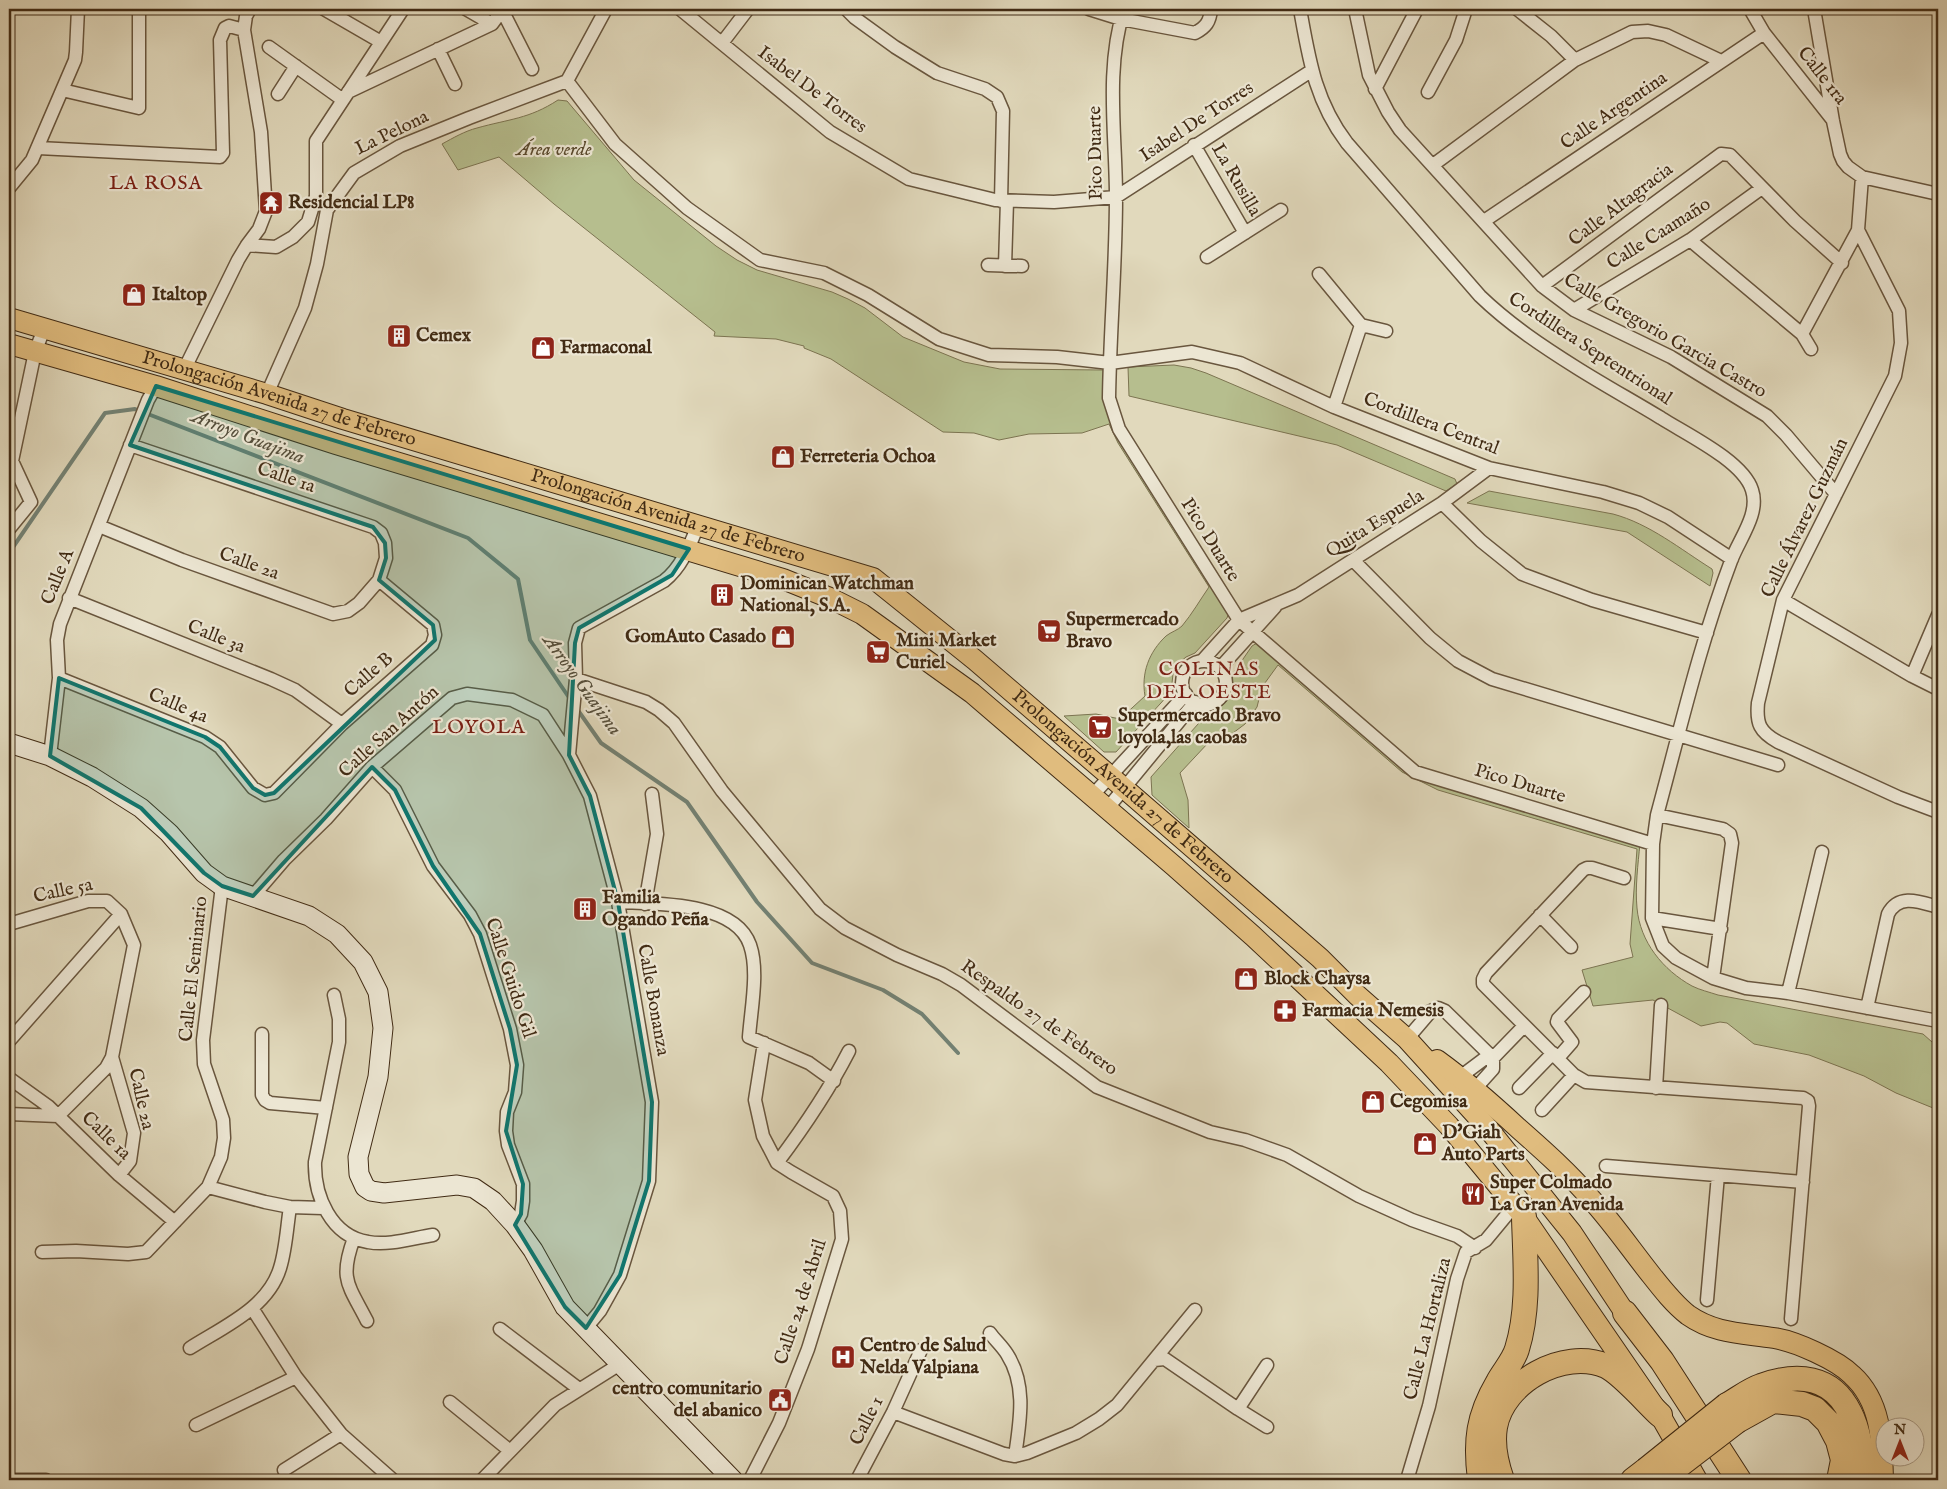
<svg xmlns="http://www.w3.org/2000/svg" width="1947" height="1489" font-family="'IM FELL English',serif">
	<style>
		.green { fill: #b6be8e; stroke: #7c7451 }
		.lines { fill: none; stroke-linecap: round; stroke-linejoin: round }
		.stream { stroke: #738173; stroke-width: 4 }
		.street-casing { stroke: #69563e; stroke-width: 15 }
		.secondary-casing { stroke: #412b14; stroke-width: 21 }
		.primary-casing { stroke: #412b14; stroke-width: 22 }
		.highway-casing { stroke: #412b14; stroke-width: 26 }
		.street { stroke: #ece6d3; stroke-width: 12 }
		.secondary { stroke: #ece6d3; stroke-width: 19 }
		.primary { stroke: #e0bc7e; stroke-width: 20 }
		.highway { stroke: #e0bc7e; stroke-width: 24 }
		.highway-bridge-casing { stroke: #412b14; stroke-width: 26; stroke-linecap: butt }
		.highway-bridge { stroke: #e0bc7e; stroke-width: 24 }
		.marked { fill: #0f766e; fill-opacity: 0.2; stroke: #0f766e; stroke-width: 4; stroke-linejoin: round }
		.labels { text-anchor: middle; dominant-baseline: central; stroke-width: 4.5; stroke-linejoin: round; paint-order: stroke }
		.street-label { font-size: 19px; fill: #412b14; stroke: #ece6d3 }
		.park-label { font-size: 19px; font-style: italic; fill: #58482c; stroke: #ece6d3 }
		.poi-label { font-size: 19px; font-weight: bold; fill: #412b14; stroke: #ece6d3; text-anchor: start }
		.neighbourhood-label { font-size: 20px; letter-spacing: 1px; fill: #7a1f14; stroke: #ece6d3 }
		.water-label { font-size: 20px; font-style: italic; fill: #564f3c; stroke: #ece6d3 }
	</style>
	<rect width="100%" height="100%" fill="#e1d9bc"/>
	<filter id="stains"><feTurbulence type="fractalNoise" baseFrequency=".004" numOctaves="4"/><feColorMatrix values="0 0 0 0 .2 0 0 0 0 .09 0 0 0 0 .02 0 0 0 .5 -.17"/></filter>
	<radialGradient id="worn" r=".72"><stop offset=".6" stop-color="#630" stop-opacity="0"/><stop offset="1" stop-color="#630" stop-opacity=".3"/></radialGradient>
	<!-- green -->
	<path class="green" d="M558,100L567,101L634,180L716,246L737,260L757,270L832,292L848,299L865,308L903,337L964,362L1000,369L1104,370L1111,411L1229,612L1227,618L1195,653L1186,657L1179,663L1173,674L1171,692L1116,752H1104L1064,716L1096,714L1120,719L1145,696C1141,673 1149,652 1166,636C1171,632 1178,630 1182,626C1192,614 1200,600 1209,587L1118,443L1109,424L1082,433L1029,434L999,440L974,433L943,432L831,359L804,348V346L776,339L714,336L715,332L554,204L499,157L458,170L442,144C453,138 465,131 477,128C509,119 529,119 558,100Z
		M1174,365L1191,368L1206,373L1455,479L1457,484L1446,491L1337,445L1129,396L1128,367Z
		M1489,491L1613,514C1650,524 1680,549 1712,569L1713,573L1710,586L1627,532L1467,503Z
		M1257,643L1398,761L1640,843C1638,865 1635,887 1637,908C1640,942 1663,970 1692,986C1700,990 1709,992 1718,995L1923,1034L1932,1042L1938,1045V1110L1896,1093L1864,1076L1809,1055L1754,1044L1727,1023L1720,1022L1701,1026L1653,1000L1593,1006L1582,970L1633,957L1630,944L1637,849L1438,790L1402,772L1278,665L1262,687L1257,707L1245,724L1229,736L1209,742L1180,773L1188,800L1189,828L1152,795L1151,777L1206,715L1218,710L1227,701L1233,689L1232,675L1252,646Z"/>
	<g class="lines">
		<!-- stream -->
		<path class="stream" d="M9,553L105,413L135,409L468,538L518,579L530,640L570,699
			M577,709L601,743L687,802L757,902L812,963L883,990L922,1014L958,1053"/>
		<defs>
			<path id="street" d="M324,9L381,42
				M466,9L492,24
				M680,9L830,132L909,179L995,200L1054,202L1116,197L1311,71
				M846,9L855,18L895,47L937,73L985,89L997,97L1003,111L1001,201
				M1089,9L1121,19L1195,33C1206,27 1210,22 1211,9
				M1124,9C1105,69 1116,135 1116,197C1116,264 1110,331 1109,398L1119,429L1239,620L1415,772L1653,844
				M1300,9C1309,59 1315,101 1347,143L1480,296C1509,324 1542,346 1577,368C1604,385 1633,401 1661,418C1686,434 1743,461 1752,490C1760,514 1739,539 1731,561C1700,643 1680,730 1657,815L1653,844L1652,918L1663,946L1676,958L1713,978L1746,988L1788,993L1938,1021
				M1355,9L1369,75L1388,112L1400,130L1542,286L1574,310L1671,357L1767,416L1786,435L1836,494
				M1517,9L1551,36L1575,60
				M1750,9L1764,33L1832,119
				M1814,9L1833,121L1840,154L1843,161L1848,167L1862,177L1938,194
				M502,10L532,69
				M722,43L748,9
				M269,47L343,100
				M438,49L455,84
				M567,81L615,144L687,208L760,260L824,273L868,295L939,339L989,355L1057,357L1110,363L1192,352L1240,363L1334,407L1489,468L1603,492L1639,503L1668,517L1732,559
				M1375,89L1417,9
				M62,90L139,108V9
				M348,92L492,24L503,9
				M1428,92L1456,40L1466,9
				M278,94L296,66
				M1194,145L1245,233
				M38,148L220,157L223,153L220,40L225,28L229,26L244,30
				M1433,165L1575,60L1632,32L1648,31L1666,35L1721,61
				M9,188L32,160L75,60L76,52L78,9
				M1484,221L1764,33
				M1858,230L1899,311L1901,343L1895,376L1783,600L1758,703C1756,724 1760,732 1778,742L1898,797L1938,812
				M1690,240L1802,334L1858,230L1862,177
				M247,245L276,247L293,237L308,222L316,196V141L403,9
				M1207,257L1281,210
				M988,265L1022,266
				M1005,266L1007,201
				M1319,274L1361,325L1386,331
				M1542,286L1721,154L1730,155L1795,221L1842,263
				M1574,310L1690,240L1762,188
				M1802,334L1811,349
				M184,370L238,260L247,245L259,229L266,211L261,132L244,30L246,16L250,9
				M267,394L305,308L317,264L327,210L354,173L400,146L469,118L567,81L606,9
				M1334,407L1361,325
				M9,469L12,461L35,352L44,329
				M1442,503L1481,541L1522,574L1592,600L1707,633
				M99,526L182,560L333,614L348,611L359,603L379,580L386,558L385,543L381,533L373,527L130,445
				M9,529L31,502L12,461
				M1353,560L1430,638L1458,661L1492,679L1778,765
				M69,598L271,679L295,690L342,724
				M1783,600L1912,676L1938,689
				M1202,661L1239,620L1298,595L1442,503L1489,468
				M1182 683a22 22 0 1 1 44 0a22 22 0 1 1-44 0Z
				M1220,668L1275,607
				M1912,676L1938,615
				M59,678L205,737L220,747L253,788L265,795L274,793L342,724L432,645L435,635L433,625L379,580
				M576,679L646,702L659,710L674,723L722,791L820,909L845,928L897,955L942,974L961,985L1097,1087L1210,1132L1245,1140L1287,1155L1359,1196L1412,1220L1457,1236L1475,1248
				M569,755L576,679L575,643L579,628L664,581C682,567 690,545 698,525
				M50,756L59,678L57,640L60,624L148,400L156,386
				M372,767L395,790L433,866L470,915L480,934L510,1029L517,1065L515,1092L507,1112L506,1131L508,1145L523,1184V1201L521,1214L515,1225
				M1091,797L1186,694
				M1107,809L1195,702
				M1657,815L1723,829L1730,834L1732,843L1713,978
				M1624,878L1592,868H1587L1583,870L1486,973L1483,979V984L1574,1075L1586,1082L1803,1098L1808,1101L1809,1106L1791,1319
				M253,896L284,860L326,819L372,767L452,698L467,694L512,700L543,715L569,755L590,796L618,902L652,1102L649,1181L620,1275L600,1311L586,1328
				M618,902C655,904 735,901 750,945C759,971 751,1009 749,1037L809,1063L834,1081
				M645,904L657,834L652,794
				M1540,915L1571,947
				M1652,918L1721,929
				M9,924L88,901H107L121,914L134,945L112,1057L106,1068L58,1116L9,1114
				M1788,993L1822,852
				M334,995L339,1019V1042L315,1162C314,1196 331,1236 368,1242C389,1246 413,1238 433,1235
				M1867,1008L1888,914C1899,893 1920,902 1938,907
				M262,1034V1095L265,1100L270,1103L326,1108
				M1407,1039L1431,1011L1438,1008L1445,1011L1493,1058V1069L1475,1089
				M9,1041L121,914
				M112,1057L134,1133L130,1161L119,1175
				M1558,1058L1572,1042L1557,1022L1558,1019L1584,992
				M1460,1077L1484,1059L1493,1058L1524,1026
				M9,1078L48,1106L119,1175L175,1222
				M1519,1088L1553,1053
				M1656,1088L1661,1005
				M1542,1110L1574,1075
				M777,1163C804,1127 829,1090 849,1051
				M1606,1166L1803,1182
				M208,1187L265,1202L290,1207L323,1208
				M354,1238C339,1279 348,1284 367,1321
				M42,1252L76,1251L128,1254L146,1252L208,1187L221,1157L224,1138L223,1120L204,1064L203,1040L222,886
				M1707,1300L1718,1175
				M252,1308L296,1377L341,1434L393,1480
				M500,1329L579,1389
				M990,1333C995,1340 1002,1346 1007,1354C1027,1385 1020,1421 1015,1456
				M190,1348C223,1327 268,1308 280,1268C286,1249 287,1226 290,1207
				M1154,1360L1165,1359L1238,1409L1267,1427
				M450,1402L509,1450
				M1238,1409L1267,1365
				M893,1412L1004,1454L1015,1456L1027,1453L1076,1433L1099,1419L1117,1405L1195,1310
				M196,1425L296,1377
				M284,1470L341,1434
				M14,1480H46
				M482,1480L555,1405L620,1364
				M750,1480L779,1423L808,1349L842,1239L840,1211L833,1196L791,1172L777,1163L763,1136L755,1100L764,1043
				M857,1480L893,1412L921,1350
				M1407,1480L1429,1406L1457,1279L1466,1252L1486,1240L1515,1205"/>
			<path id="secondary" d="M9,743L50,756L92,777L141,808L169,833L204,873L222,886L309,916L337,934L363,962L378,992L383,1028L378,1077L358,1157L359,1174L365,1187L371,1191L384,1193L457,1185L474,1188L493,1201L515,1225L533,1250L565,1307L733,1480"/>
			<g id="primary">
				<path id="s1" d="M9,318L267,394L343,419L873,578L975,660L1125,789L1320,958L1357,995L1407,1039L1486,1126L1572,1233L1625,1313"/>
				<path d="M9,344L156,386L336,444L783,579L830,598L862,614L972,693L1174,866L1253,936L1389,1063L1449,1126L1524,1217L1660,1415L1697,1480"/>
				<path d="M1437,1060C1466,1081 1492,1104 1518,1128C1543,1150 1569,1173 1591,1199C1613,1223 1632,1251 1652,1276C1663,1290 1674,1304 1688,1315C1715,1334 1743,1333 1774,1338C1795,1341 1837,1360 1852,1375C1882,1402 1882,1443 1883,1480"/>
			</g>
			<path id="highway" d="M1625,1313L1662,1361L1739,1480
				M1727,1405C1738,1399 1749,1390 1761,1386C1796,1373 1832,1375 1850,1413C1860,1433 1862,1458 1865,1480
				M1737,1421L1773,1401L1802,1404L1815,1409L1828,1422L1838,1441L1843,1460L1839,1480
				M1480,1480C1475,1441 1478,1416 1498,1382C1504,1371 1514,1360 1517,1349C1530,1307 1525,1260 1524,1217
				M1502,1480C1496,1463 1492,1445 1495,1427C1503,1382 1563,1348 1606,1366C1621,1373 1647,1403 1660,1415
				M1633,1480L1646,1470"/>
		</defs>
		<!-- street casing -->
		<use href="#street" class="street-casing"/>
		<!-- secondary casing -->
		<use href="#secondary" class="secondary-casing"/>
		<!-- primary casing -->
		<use href="#primary" class="primary-casing"/>
		<!-- highway casing -->
		<use href="#highway" class="highway-casing"/>
		<!-- street -->
		<use href="#street" class="street"/>
		<!-- secondary -->
		<use href="#secondary" class="secondary"/>
		<!-- primary -->
		<use href="#primary" class="primary"/>
		<!-- highway -->
		<use href="#highway" class="highway"/>
		<defs>
			<path id="highway-bridge" d="M1646,1470L1727,1405
				M1660,1480L1737,1421"/>
		</defs>
		<!-- highway-bridge casing -->
		<use href="#highway-bridge" class="highway-bridge-casing"/>
		<!-- highway-bridge -->
		<use href="#highway-bridge" class="highway-bridge"/>
	</g>
	<!-- marked area -->
	<path class="marked" d="M156,386L689,549L672,575L579,628L575,643L569,755L590,796L618,902L652,1102L649,1181L620,1275L586,1328L565,1307L515,1225L521,1214L523,1184L506,1131L517,1065L510,1029L480,934L433,866L395,790L372,767L253,896L222,886L204,873L141,808L50,756L59,678L205,737L220,747L253,788L265,795L274,793L435,640L433,625L379,580L386,558L385,543L373,527L130,445Z"/>
	<!-- icons -->
	<defs>
		<symbol id="temple-square" viewBox="-11 -11 22 22"><rect x="-9" y="-9" width="18" height="18" rx="4" fill="#8f2418" stroke="#ece6d3"/><path d="M0-6L5-2H3V0L6.5 2.5H4V6H1.5V3h-3V6H-4V2.5H-6.5L-3 0V-2H-5Z" fill="#fff"/></symbol>
		<symbol id="shop-square" viewBox="-11 -11 22 22"><rect x="-9" y="-9" width="18" height="18" rx="4" fill="#8f2418" stroke="#ece6d3"/><path d="M-5-2.5h2.3a2.7 3.5 0 0 1 5.4 0H5L5.5 6h-11ZM-1.5-2.5h3a1.5 2.3 0 0 0-3 0Z" fill="#fff"/></symbol>
		<symbol id="building-square" viewBox="-11 -11 22 22"><rect x="-9" y="-9" width="18" height="18" rx="4" fill="#8f2418" stroke="#ece6d3"/><path d="M-4-6H4V6H1V3H-1V6H-4ZM-2.5-4.3h1.7v1.8h-1.7ZM.8-4.3h1.7v1.8H.8ZM-2.5-1h1.7V.8h-1.7ZM.8-1h1.7V.8H.8Z" fill="#fff"/></symbol>
		<symbol id="supermarket-square" viewBox="-11 -11 22 22"><rect x="-9" y="-9" width="18" height="18" rx="4" fill="#8f2418" stroke="#ece6d3"/><path d="M-6-5.5h2.5l.6 2H6L4.5 2H-2.5L-4.4-4H-6ZM-1.5 3.2a1.3 1.3 0 1 0 .1 0ZM3 3.2a1.3 1.3 0 1 0 .1 0Z" fill="#fff"/></symbol>
		<symbol id="pharmacy-square" viewBox="-11 -11 22 22"><rect x="-9" y="-9" width="18" height="18" rx="4" fill="#8f2418" stroke="#ece6d3"/><path d="M-2-6h4v4h4v4h-4v4h-4v-4h-4v-4h4Z" fill="#fff"/></symbol>
		<symbol id="restaurant-square" viewBox="-11 -11 22 22"><rect x="-9" y="-9" width="18" height="18" rx="4" fill="#8f2418" stroke="#ece6d3"/><path d="M-5-6h1v4h1v-4h1v4h1v-4h1v5L-1.5 .5V6h-2V.5L-5-1ZM5-6V6H3V1.5H1.5Q1.5-4 5-6Z" fill="#fff"/></symbol>
		<symbol id="hospital-square" viewBox="-11 -11 22 22"><rect x="-9" y="-9" width="18" height="18" rx="4" fill="#8f2418" stroke="#ece6d3"/><path d="M-5-5h3v3.5h4V-5h3V5h-3V1.5h-4V5h-3Z" fill="#fff"/></symbol>
		<symbol id="civic-square" viewBox="-11 -11 22 22"><rect x="-9" y="-9" width="18" height="18" rx="4" fill="#8f2418" stroke="#ece6d3"/><path d="M-.6-6.5H3V-4.5H.6V-3L4-1V1h2V6H-6V1h2V-1L-.6-3ZM-1.2 2.5V6h2.4V2.5Z" fill="#fff"/></symbol>
	</defs>
	<g fill-rule="evenodd">
		<use href="#temple-square" x="257" y="189" width="28" height="28"/>
		<use href="#shop-square" x="120" y="281" width="28" height="28"/>
		<use href="#building-square" x="385" y="322" width="28" height="28"/>
		<use href="#shop-square" x="529" y="334" width="28" height="28"/>
		<use href="#shop-square" x="769" y="443" width="28" height="28"/>
		<use href="#building-square" x="708" y="581" width="28" height="28"/>
		<use href="#supermarket-square" x="1035" y="617" width="28" height="28"/>
		<use href="#shop-square" x="769" y="623" width="28" height="28"/>
		<use href="#supermarket-square" x="864" y="638" width="28" height="28"/>
		<use href="#supermarket-square" x="1086" y="713" width="28" height="28"/>
		<use href="#building-square" x="571" y="895" width="28" height="28"/>
		<use href="#shop-square" x="1232" y="965" width="28" height="28"/>
		<use href="#pharmacy-square" x="1271" y="997" width="28" height="28"/>
		<use href="#shop-square" x="1359" y="1088" width="28" height="28"/>
		<use href="#shop-square" x="1411" y="1130" width="28" height="28"/>
		<use href="#restaurant-square" x="1459" y="1180" width="28" height="28"/>
		<use href="#hospital-square" x="829" y="1343" width="28" height="28"/>
		<use href="#civic-square" x="766" y="1386" width="28" height="28"/>
	</g>
	<g class="labels">
		<!-- street labels -->
		<g class="street-label">
			<text transform="translate(1822 76) rotate(52)">Calle 1ra</text>
			<text transform="translate(812 90) rotate(37)">Isabel De Torres</text>
			<text transform="translate(1614 111) rotate(-34)">Calle Argentina</text>
			<text transform="translate(1197 122) rotate(-33)">Isabel De Torres</text>
			<text transform="translate(392 133) rotate(-26)">La Pelona</text>
			<text transform="translate(1096 153) rotate(-91)">Pico Duarte</text>
			<text transform="translate(1236 180) rotate(60)">La Rusilla</text>
			<text transform="translate(1621 205) rotate(-37)">Calle Altagracia</text>
			<text transform="translate(1659 234) rotate(-32)">Calle Caamaño</text>
			<text transform="translate(1665 336) rotate(30)">Calle Gregorio Garcia Castro</text>
			<text transform="translate(1590 349) rotate(33)">Cordillera Septentrional</text>
			<text stroke="none"><textPath href="#s1" startOffset="282">Prolongación Avenida 27 de Febrero</textPath></text>
			<text transform="translate(1431 424) rotate(21)">Cordillera Central</text>
			<text transform="translate(286 478) rotate(19)">Calle 1a</text>
			<text stroke="none"><textPath href="#s1" startOffset="688">Prolongación Avenida 27 de Febrero</textPath></text>
			<text transform="translate(1805 518) rotate(-64)">Calle Álvarez Guzmán</text>
			<text transform="translate(1375 524) rotate(-32)">Quita Espuela</text>
			<text transform="translate(1210 540) rotate(58)">Pico Duarte</text>
			<text transform="translate(249 564) rotate(20)">Calle 2a</text>
			<text transform="translate(58 577) rotate(-68)">Calle A</text>
			<text transform="translate(216 637) rotate(22)">Calle 3a</text>
			<text transform="translate(369 675) rotate(-41)">Calle B</text>
			<text transform="translate(178 706) rotate(23)">Calle 4a</text>
			<text transform="translate(389 732) rotate(-42)">Calle San Antón</text>
			<text transform="translate(1520 784) rotate(17)">Pico Duarte</text>
			<text stroke="none"><textPath href="#s1" startOffset="1228">Prolongación Avenida 27 de Febrero</textPath></text>
			<text transform="translate(63 891) rotate(-12)">Calle 5a</text>
			<text transform="translate(194 969) rotate(-84)">Calle El Seminario</text>
			<text transform="translate(510 978) rotate(72)">Calle Guido Gil</text>
			<text transform="translate(653 1000) rotate(80)">Calle Bonanza</text>
			<text transform="translate(1039 1018) rotate(35)">Respaldo 27 de Febrero</text>
			<text transform="translate(141 1099) rotate(77)">Calle 2a</text>
			<text transform="translate(106 1136) rotate(44)">Calle 1a</text>
			<text transform="translate(801 1302) rotate(-72)">Calle 24 de Abril</text>
			<text transform="translate(1428 1329) rotate(-76)">Calle La Hortaliza</text>
			<text transform="translate(867 1421) rotate(-63)">Calle 1</text>
		</g>
		<!-- park labels -->
		<g class="park-label">
			<text x="554" y="150">Área verde</text>
		</g>
		<!-- poi labels -->
		<g class="poi-label">
			<text x="288" y="203">Residencial LP8</text>
			<text x="152" y="295">Italtop</text>
			<text x="416" y="336">Cemex</text>
			<text x="560" y="348">Farmaconal</text>
			<text x="800" y="457">Ferreteria Ochoa</text>
			<text x="740" y="584">Dominican Watchman<tspan x="740" dy="22">National, S.A.</tspan></text>
			<text x="1066" y="620">Supermercado<tspan x="1066" dy="22">Bravo</tspan></text>
			<text x="766" y="637" text-anchor="end">GomAuto Casado</text>
			<text x="896" y="641">Mini Market<tspan x="896" dy="22">Curiel</tspan></text>
			<text x="1118" y="716">Supermercado Bravo<tspan x="1118" dy="22">loyola,las caobas</tspan></text>
			<text x="602" y="898">Familia<tspan x="602" dy="22">Ogando Peña</tspan></text>
			<text x="1264" y="979">Block Chaysa</text>
			<text x="1302" y="1011">Farmacia Nemesis</text>
			<text x="1390" y="1102">Cegomisa</text>
			<text x="1442" y="1133">D'Giah<tspan x="1442" dy="22">Auto Parts</tspan></text>
			<text x="1490" y="1183">Super Colmado<tspan x="1490" dy="22">La Gran Avenida</tspan></text>
			<text x="860" y="1346">Centro de Salud<tspan x="860" dy="22">Nelda Valpiana</tspan></text>
			<text x="762" y="1389" text-anchor="end">centro comunitario<tspan x="762" dy="22">del abanico</tspan></text>
		</g>
		<!-- neighbourhood labels -->
		<g class="neighbourhood-label">
			<text x="156" y="183">LA ROSA</text>
			<text x="1209" y="669">COLINAS<tspan x="1209" dy="23">DEL OESTE</tspan></text>
			<text x="479" y="727">LOYOLA</text>
		</g>
		<!-- water labels -->
		<g class="water-label">
			<text transform="translate(248 437) rotate(21)">Arroyo Guajima</text>
			<text transform="translate(582 685) rotate(54)">Arroyo Guajima</text>
		</g>
	</g>
	<!-- margin -->
	<rect width="1947" height="1489" fill="none" stroke="#e1d9bc" stroke-width="30"/>
	<rect x="10" y="10" width="1927" height="1469" fill="none" stroke="#412b14" stroke-width="2.5"/>
	<rect x="15" y="15" width="1917" height="1459" fill="none" stroke="#412b14"/>
	<!-- north arrow -->
	<g transform="translate(1900 1442)"><circle r="24" fill="#ece6d3" stroke="#a89b87"/>
	<path d="M0-4L9 19L0 12L-9 19Z" fill="#8f2418"/>
	<text y="-8" font-size="14" font-weight="bold" text-anchor="middle" fill="#412b14">N</text>
	</g>
	<rect width="100%" height="100%" filter="url(#stains)"/>
	<rect width="100%" height="100%" fill="url(#worn)"/>
</svg>
